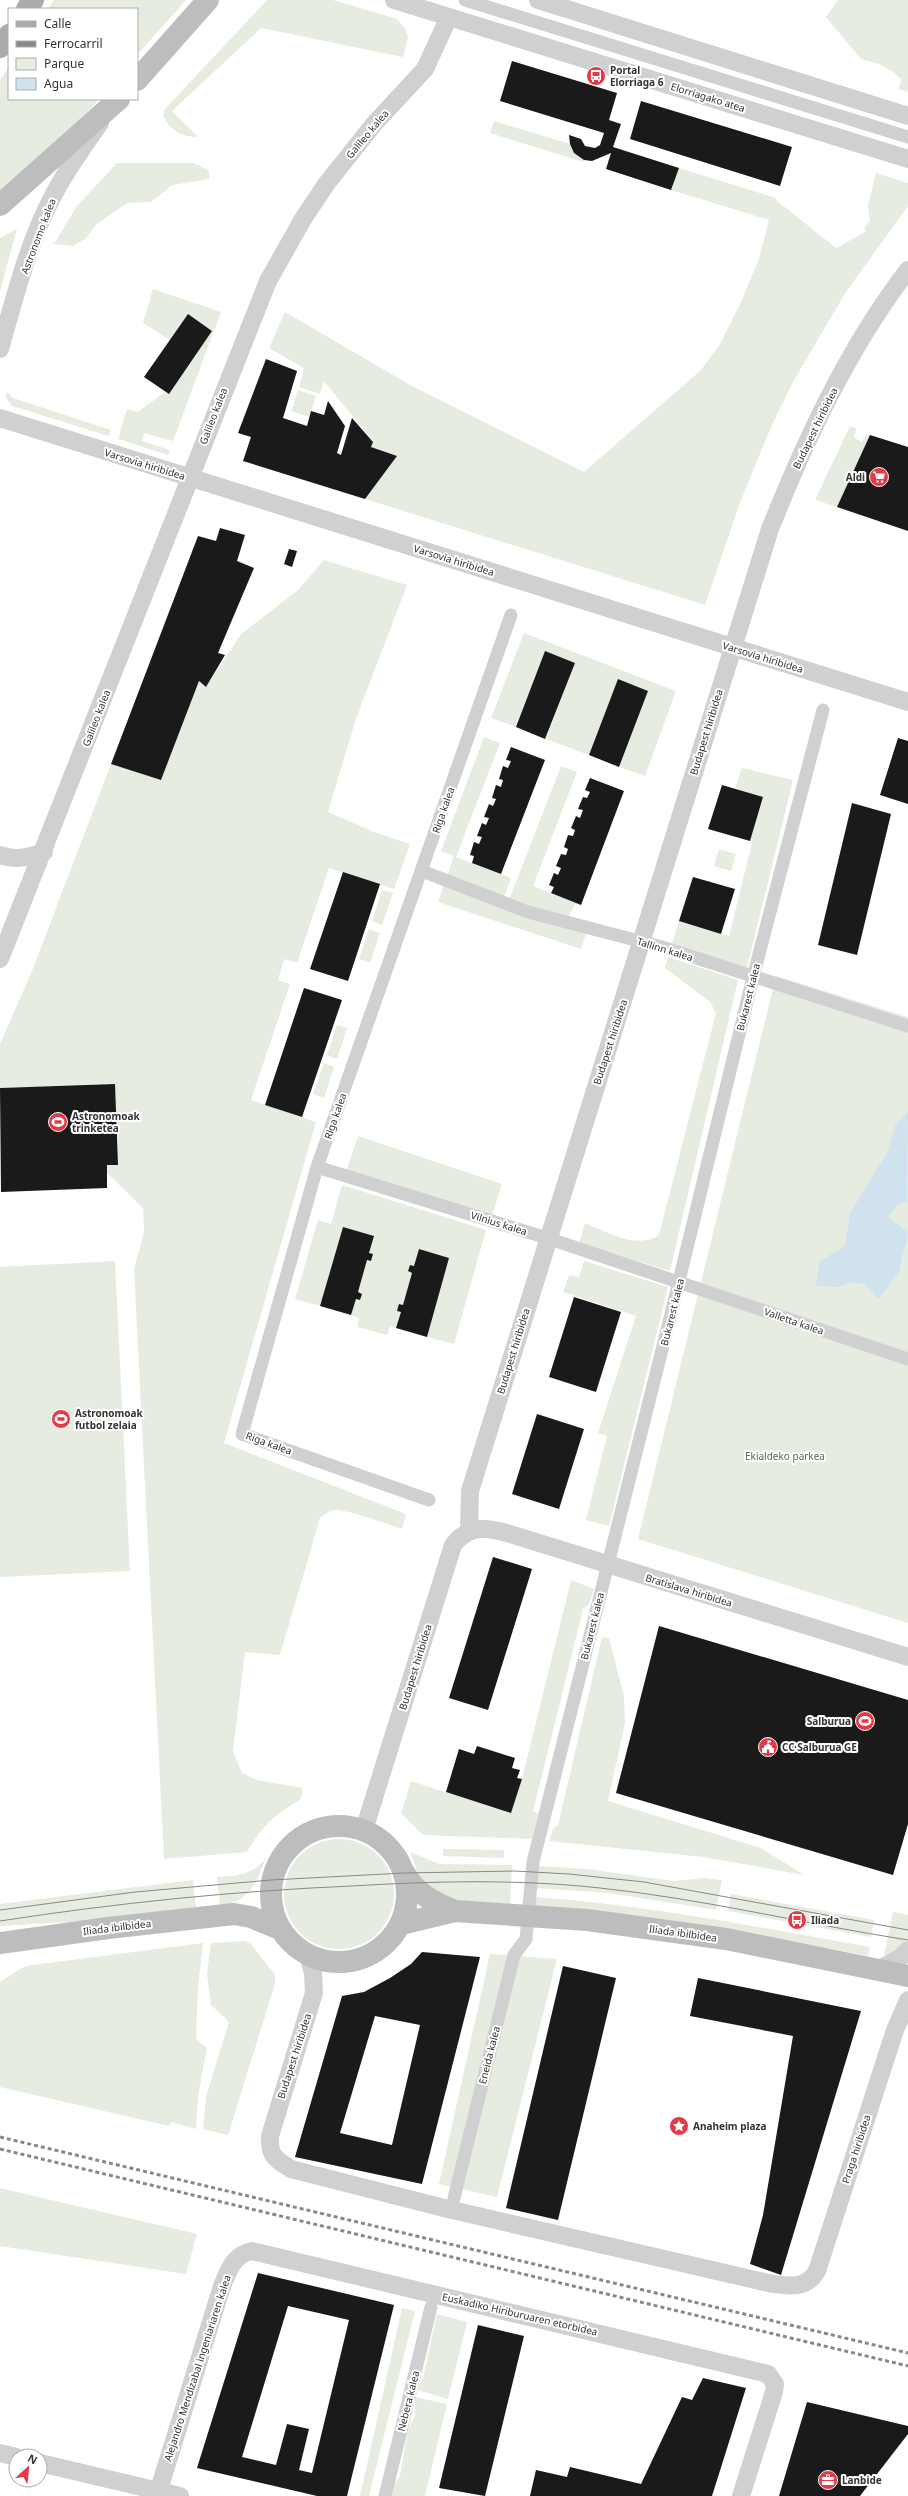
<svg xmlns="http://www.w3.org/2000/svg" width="908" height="2496" font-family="'Noto Sans',sans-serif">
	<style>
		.green { fill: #e6ecdf }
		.water { fill: #cfe2ee }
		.building { fill: #1a1a1a; fill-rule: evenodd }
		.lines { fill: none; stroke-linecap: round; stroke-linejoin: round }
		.pedestrian { stroke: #d0d0d0; stroke-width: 13 }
		.minor { stroke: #d0d0d0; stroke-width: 18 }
		.secondary { stroke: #bdbdbd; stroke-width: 22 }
		.primary { stroke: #ababab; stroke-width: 22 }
		.tram { stroke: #888; stroke-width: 1 }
		.rail { stroke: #888; stroke-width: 3; stroke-dasharray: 4 3; stroke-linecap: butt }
		.labels { text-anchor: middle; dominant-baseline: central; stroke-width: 4; stroke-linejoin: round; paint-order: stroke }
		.poi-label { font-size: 10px; font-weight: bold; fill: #333; stroke: #fff; text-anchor: start }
		.street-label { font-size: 10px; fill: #333; stroke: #fff }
		.park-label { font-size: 10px; fill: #56703f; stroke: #fff }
	</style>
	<rect width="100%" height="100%" fill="#fff"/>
	<!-- green -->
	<path class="green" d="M54,0H186L137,55V9H48Z
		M267,0H333L397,19L405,28L408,37L403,57L261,28L172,111L198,137C182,137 169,130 163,115L165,109Z
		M838,0H908V92L898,89L902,80L892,71L879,64L861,59L826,17Z
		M9,67V99H99L74,127L0,195V80Z
		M494,121L570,144L574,153L584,160L583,162L490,133Z
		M117,163H193L209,170V179L172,185L151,202L127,203L97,224L85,239L73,246L54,244L77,206Z
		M679,168L776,198V200L836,248L865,232V227L870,221L868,205L876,173L908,183V206L846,292L794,380L772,425L741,500L705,605L365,499L397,456L371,447L373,441L324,381L320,394L299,387L304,368L269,348L285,312L412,386L584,472L701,370L720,344L741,302L759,259L769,220L671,190Z
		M17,229L0,291V238Z
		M153,289L221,312L173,441L144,433L142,441L170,450L168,455L118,439L127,409L138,412L165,392L169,394L212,331L188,314L170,340L143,323Z
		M298,390L316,396L309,417L291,411Z
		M7,392L13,398L111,430L109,436L12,406L6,398Z
		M850,426L857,429L853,437L862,442L867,434L870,435L837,507L815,500Z
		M324,560L407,585L356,719L328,812L374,832L410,844L394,889L329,868L297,963L284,959L278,980L290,984L251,1100L316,1122L224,1443L406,1514L402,1529C386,1524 348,1509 334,1510C328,1511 324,1515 320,1518L280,1655L245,1652L233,1751L242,1773L257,1780L303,1788L300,1800C276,1813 260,1828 247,1852L164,1859L134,1269L144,1232L143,1208L107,1173V1165H117L115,1084L0,1088V1044L32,971L111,764L161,780L199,681L206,687L241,634L298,590Z
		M524,633L676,691L645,776L619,767L648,691L618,680L589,755L546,739L575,663L545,651L516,727L491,718Z
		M484,737L500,743L456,857L511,878L504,897L446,879L454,856L441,851Z
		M561,766L577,772L533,886L576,903L567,919L509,900Z
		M742,768L793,780L747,968L672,945L679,921L729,936L752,843L750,841L763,798L735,788Z
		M719,849L736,854L731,871L714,866Z
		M444,885L587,930L581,949L438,902Z
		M382,890L393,893L382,925L372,921Z
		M369,929L380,933L370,963L359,959Z
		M668,957L738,980L670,1271L579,1243L585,1223C608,1232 636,1250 659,1235L716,1013L710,1002L665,968Z
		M776,976L908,1017V1623L638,1539Z
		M337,1025L347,1028L337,1059L327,1055Z
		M324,1063L334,1067L324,1098L313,1094Z
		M358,1136L502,1184L492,1216L346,1172Z
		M342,1185L486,1230L454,1344L427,1337L449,1258L419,1249L414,1266L410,1265L408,1271L412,1273L403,1305L399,1304L397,1311L401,1312L396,1328L390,1326L387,1335L357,1327L359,1318L351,1315L356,1299L360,1300L362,1294L358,1292L367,1260L371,1261L373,1255L369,1253L374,1236L343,1227L320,1306L295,1299L318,1220L331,1224Z
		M115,1261L130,1571L0,1577V1267Z
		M584,1261L668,1287L609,1526L586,1520L607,1436L598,1433L636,1316L563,1292L569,1275L579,1277Z
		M571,1580L594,1589L589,1604L583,1609L533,1812L538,1813L532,1839L423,1835L401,1813L411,1781L511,1813L522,1779Z
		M602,1637L609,1638L624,1696L625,1723L608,1801L761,1848L804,1875L703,1857L549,1841L553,1829L558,1825Z
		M284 1894a55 55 0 1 1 110 0a55 55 0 1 1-110 0Z
		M443,1849L504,1850V1858L443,1856Z
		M410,1852L440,1864L512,1865L510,1905L454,1903L420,1879Z
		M267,1856C255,1883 253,1900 220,1906L217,1877C238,1876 255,1874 267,1856Z
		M537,1866L587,1869L674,1881L704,1878L722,1880L716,1910L609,1893L536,1888Z
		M193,1880L196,1908L86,1921L0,1926V1904Z
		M731,1894L874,1920L871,1937L728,1911Z
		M535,1897C648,1905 758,1927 870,1947L868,1956L775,1938L535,1907Z
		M893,1912L908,1915V1939L893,1953L884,1956Z
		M245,1941L251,1944L275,1975V1984L228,2135L203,2129L206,2097L229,2022L211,2005L207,1974L211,1943Z
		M203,1943L198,1986L196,2039L207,2048L198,2096L196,2129L171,2122L169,2126L0,2087V1982L25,1966Z
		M490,1954L557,1959L497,2197L439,2184Z
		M0,2188L197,2234L186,2274L0,2246Z
		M402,2308L415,2311L369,2496H360Z
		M437,2314L467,2322L448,2399L417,2390L423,2378Z
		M415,2397L447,2404L425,2496H391V2490L400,2476L408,2429L415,2416Z"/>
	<!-- water -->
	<path class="water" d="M908,1112L907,1201L898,1204L888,1217L908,1233L899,1272L878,1299L864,1284L850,1282L839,1287L816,1286L819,1262L845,1246L850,1213L887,1153L896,1123Z"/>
	<!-- building -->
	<path class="building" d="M512,61L617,93L609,120L621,124L613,147L679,168L671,190L606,169L611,153L592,161L584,160L574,153L570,144L569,135L581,139L585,146L595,148L600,145L604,133L500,101Z
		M641,101L792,147L780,186L630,139Z
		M188,314L212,331L169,394L144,377Z
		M266,359L297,371L283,418L307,426L311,411L324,415L328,401L345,426L337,453L341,455L352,418L373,442L371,447L397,456L365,499L243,461L251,437L238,433Z
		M870,435L908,447V531L837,507Z
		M220,528L245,535L237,561L254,568L218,653L225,655L206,687L199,681L161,780L111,764L198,536L216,541Z
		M289,549L297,551L292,567L284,564Z
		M545,651L575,663L545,739L516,727Z
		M618,679L648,691L619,767L589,755Z
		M898,738L908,741V804L880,795Z
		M511,747L545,760L501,874L472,863L474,856L470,855L474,842L479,844L482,837L477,836L482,823L486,825L489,818L484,817L489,804L493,806L496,799L492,798L496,785L501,787L503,780L499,779L503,766L508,768L511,761L506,760Z
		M590,778L624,791L581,905L551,893L554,887L549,885L554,873L558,875L561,868L556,866L561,854L566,855L568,849L564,847L568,835L573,836L575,830L571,828L576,816L580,818L583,810L578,809L583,797L587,798L590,792L585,790Z
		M722,785L763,797L750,841L708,829Z
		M852,803L891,814L857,955L818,945Z
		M343,872L380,884L348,981L310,969Z
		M693,877L735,889L721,934L679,921Z
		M304,988L342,1000L302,1117L265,1105Z
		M115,1084L118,1165H107V1188L1,1192L0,1088Z
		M343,1227L374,1236L369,1253L373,1254L371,1261L367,1260L358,1292L362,1294L360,1300L356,1299L351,1315L320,1306Z
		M419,1249L449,1258L427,1337L396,1328L401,1312L397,1311L398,1307L399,1304L403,1305L412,1273L408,1271L410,1265L414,1266Z
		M574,1297L621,1312L596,1392L549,1377Z
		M537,1414L584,1429L559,1509L512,1494Z
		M493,1557L532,1569L488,1710L449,1698Z
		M659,1626L908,1700V1824L893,1875L616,1793Z
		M477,1746L515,1758L512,1768L520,1770L517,1778L522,1779L511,1813L446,1792L459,1749L474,1754Z
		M422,1952L480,1957L422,2184L295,2157L342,1996L364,1992L390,1978L411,1964ZM375,2016L420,2025L392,2145L340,2133Z
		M563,1966L616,1978L558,2220L506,2208Z
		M698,1978L861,2011L781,2275L750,2264L763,2215L793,2036L690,2016Z
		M258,2273L394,2305L347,2496H317L197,2468ZM288,2306L349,2320L312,2473L299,2470L309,2429L287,2424L276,2465L242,2457Z
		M478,2325L524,2336L485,2496L439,2488Z
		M703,2378L746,2388L712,2496H530L536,2470L567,2477L570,2467L641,2484L682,2397L692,2400Z
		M807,2402L908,2426V2434L860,2496H779Z"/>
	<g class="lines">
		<!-- pedestrian -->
		<path class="pedestrian" d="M465,0L908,137
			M422,871L528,912L662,947L908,1026
			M317,1167L547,1238L908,1359
			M429,1500L242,1434L317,1167L511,615
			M454,2198L514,1955L526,1939L533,1862L668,1326L753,977L823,710
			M385,2496L431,2307"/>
		<!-- minor -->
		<path class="minor" d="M394,0L908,159
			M538,0L908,116
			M0,349C15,297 28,242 54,194C67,169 84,146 100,123
			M0,418L908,702
			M0,855C16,861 28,857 44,852
			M0,959L268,281L303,219L327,183L374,124L425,69L449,17
			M469,1531L470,1491L770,529C806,439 848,348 908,270
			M364,1830L453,1545C469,1525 485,1527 507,1533L908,1657
			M308,1955L313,1973L314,1993L270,2136C269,2156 275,2159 291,2169L452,2210L773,2284C791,2286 806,2289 817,2271L895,2030L908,2000
			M880,1969L900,1958L908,1950
			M0,2453L16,2457
			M40,2463L180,2496
			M157,2496L222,2286C229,2270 233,2255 252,2251L768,2374L775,2384L774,2392L741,2496"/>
		<!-- secondary -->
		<path class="secondary" d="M137,80L208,0
			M0,205L119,99
			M271 1894a68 68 0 1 1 136 0a68 68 0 1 1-136 0Z
			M405,1874C416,1893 434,1903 455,1911
			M401,1924L455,1911L587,1920L726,1939L908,1976
			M0,1943L108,1928L234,1914L251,1917L280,1929"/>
		<!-- primary -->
		<path class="primary" d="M27,9L33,0
			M0,47L9,35"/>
		<!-- tram -->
		<path class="tram" d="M0,1910L135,1892L271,1880L404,1873L515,1871L569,1874L644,1882L908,1930
			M0,1921C117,1903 234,1891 352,1886C435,1881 518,1879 600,1888C704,1899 805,1924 908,1940"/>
		<!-- rail -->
		<path class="rail" d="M0,2137L908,2353
			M0,2149L908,2366"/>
	</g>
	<!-- icons -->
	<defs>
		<symbol id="bus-disc" viewBox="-11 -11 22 22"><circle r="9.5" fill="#e63946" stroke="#fff"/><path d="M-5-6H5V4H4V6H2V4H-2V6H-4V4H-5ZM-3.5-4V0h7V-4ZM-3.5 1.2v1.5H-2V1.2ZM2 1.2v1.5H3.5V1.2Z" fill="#fff"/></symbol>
		<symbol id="supermarket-disc" viewBox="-11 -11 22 22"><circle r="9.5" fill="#e63946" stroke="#fff"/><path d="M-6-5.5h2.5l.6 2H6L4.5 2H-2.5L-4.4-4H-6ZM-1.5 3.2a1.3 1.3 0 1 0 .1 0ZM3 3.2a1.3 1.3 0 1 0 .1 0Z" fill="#fff"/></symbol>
		<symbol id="stadium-disc" viewBox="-11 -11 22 22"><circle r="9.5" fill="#e63946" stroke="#fff"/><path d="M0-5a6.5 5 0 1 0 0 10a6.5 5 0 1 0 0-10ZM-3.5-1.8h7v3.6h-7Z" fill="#fff"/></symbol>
		<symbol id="civic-disc" viewBox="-11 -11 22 22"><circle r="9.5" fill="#e63946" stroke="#fff"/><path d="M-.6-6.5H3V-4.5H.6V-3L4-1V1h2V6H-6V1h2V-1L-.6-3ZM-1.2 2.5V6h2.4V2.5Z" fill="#fff"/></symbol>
		<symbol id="sight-disc" viewBox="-11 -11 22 22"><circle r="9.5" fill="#e63946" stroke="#fff"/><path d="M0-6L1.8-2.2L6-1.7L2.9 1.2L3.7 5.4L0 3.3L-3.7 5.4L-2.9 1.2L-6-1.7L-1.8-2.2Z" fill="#fff"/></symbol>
		<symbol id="office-disc" viewBox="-11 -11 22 22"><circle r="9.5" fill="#e63946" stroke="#fff"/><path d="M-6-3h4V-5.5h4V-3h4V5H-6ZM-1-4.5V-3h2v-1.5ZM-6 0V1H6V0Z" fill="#fff"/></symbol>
	</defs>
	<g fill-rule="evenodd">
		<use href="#bus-disc" x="585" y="65" width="22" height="22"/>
		<use href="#supermarket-disc" x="868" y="466" width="22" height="22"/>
		<use href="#stadium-disc" x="47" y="1111" width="22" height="22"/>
		<use href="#stadium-disc" x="50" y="1408" width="22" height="22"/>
		<use href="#stadium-disc" x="854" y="1710" width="22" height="22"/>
		<use href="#civic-disc" x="757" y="1736" width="22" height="22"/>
		<use href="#bus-disc" x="786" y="1909" width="22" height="22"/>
		<use href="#sight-disc" x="668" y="2115" width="22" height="22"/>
		<use href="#office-disc" x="817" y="2469" width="22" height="22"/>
	</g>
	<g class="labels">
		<!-- poi labels -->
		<g class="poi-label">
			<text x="610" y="70">Portal<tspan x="610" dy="12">Elorriaga 6</tspan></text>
			<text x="865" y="477" text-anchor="end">Aldi</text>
			<text x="72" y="1116">Astronomoak<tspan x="72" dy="12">trinketea</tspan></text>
			<text x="75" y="1413">Astronomoak<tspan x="75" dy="12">futbol zelaia</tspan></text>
			<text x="851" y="1721" text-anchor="end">Salburua</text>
			<text x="782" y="1747">CC Salburua GE</text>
			<text x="811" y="1920">Iliada</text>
			<text x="693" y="2126">Anaheim plaza</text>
			<text x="842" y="2480">Lanbide</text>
		</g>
		<!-- street labels -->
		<g class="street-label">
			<text transform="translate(708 97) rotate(17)">Elorriagako atea</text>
			<text transform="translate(367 134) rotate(-50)">Galileo kalea</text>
			<text transform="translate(38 236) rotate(-69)">Astronomo kalea</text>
			<text transform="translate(213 416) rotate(-69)">Galileo kalea</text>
			<text transform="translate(815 428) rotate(-64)">Budapest hiribidea</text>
			<text transform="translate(145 464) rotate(17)">Varsovia hiribidea</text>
			<text transform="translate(454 560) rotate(17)">Varsovia hiribidea</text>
			<text transform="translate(763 657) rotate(17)">Varsovia hiribidea</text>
			<text transform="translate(96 718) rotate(-69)">Galileo kalea</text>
			<text transform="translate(706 732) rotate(-73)">Budapest hiribidea</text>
			<text transform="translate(443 810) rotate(-71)">Riga kalea</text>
			<text transform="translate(665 949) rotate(17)">Tallinn kalea</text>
			<text transform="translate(748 997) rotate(-76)">Bukarest kalea</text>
			<text transform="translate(610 1042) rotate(-72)">Budapest hiribidea</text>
			<text transform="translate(335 1116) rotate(-71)">Riga kalea</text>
			<text transform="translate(499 1223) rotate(17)">Vilnius kalea</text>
			<text transform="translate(672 1312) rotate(-76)">Bukarest kalea</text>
			<text transform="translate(794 1321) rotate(19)">Valletta kalea</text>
			<text transform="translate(513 1351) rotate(-73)">Budapest hiribidea</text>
			<text transform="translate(269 1443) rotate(20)">Riga kalea</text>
			<text transform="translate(689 1590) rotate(17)">Bratislava hiribidea</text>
			<text transform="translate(592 1626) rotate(-76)">Bukarest kalea</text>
			<text transform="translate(415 1667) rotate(-73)">Budapest hiribidea</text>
			<text transform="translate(117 1927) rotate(-7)">Iliada ibilbidea</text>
			<text transform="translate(683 1933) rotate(8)">Iliada ibilbidea</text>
			<text transform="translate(489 2055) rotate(-76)">Eneida kalea</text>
			<text transform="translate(294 2056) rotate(-72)">Budapest hiribidea</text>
			<text transform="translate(856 2149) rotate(-72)">Praga hiribidea</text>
			<text transform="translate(520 2314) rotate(13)">Euskadiko Hiriburuaren etorbidea</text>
			<text transform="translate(197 2368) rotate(-72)">Alejandro Mendizabal ingeniariaren kalea</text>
			<text transform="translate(408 2401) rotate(-76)">Nebera kalea</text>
		</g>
		<!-- park labels -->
		<g class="park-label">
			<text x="785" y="1456">Ekialdeko parkea</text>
		</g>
	</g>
	<!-- legend -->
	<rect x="8" y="8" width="130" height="92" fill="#ffffff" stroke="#adadad"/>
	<rect x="16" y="21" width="20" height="6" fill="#ababab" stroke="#adadad"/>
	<text x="44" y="28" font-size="12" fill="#333333">Calle</text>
	<rect x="16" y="41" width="20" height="6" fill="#888888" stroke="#adadad"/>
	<text x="44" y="48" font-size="12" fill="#333333">Ferrocarril</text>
	<rect x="16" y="58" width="20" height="12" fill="#e6ecdf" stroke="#adadad"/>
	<text x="44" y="68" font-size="12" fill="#333333">Parque</text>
	<rect x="16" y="78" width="20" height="12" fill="#cfe2ee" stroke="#adadad"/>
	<text x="44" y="88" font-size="12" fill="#333333">Agua</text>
	<!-- north arrow -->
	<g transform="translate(28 2468) rotate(27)"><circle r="19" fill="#ffffff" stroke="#adadad"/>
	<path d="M0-3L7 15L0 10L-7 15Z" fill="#e63946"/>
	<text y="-6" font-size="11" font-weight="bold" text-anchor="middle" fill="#333333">N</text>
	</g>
</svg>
